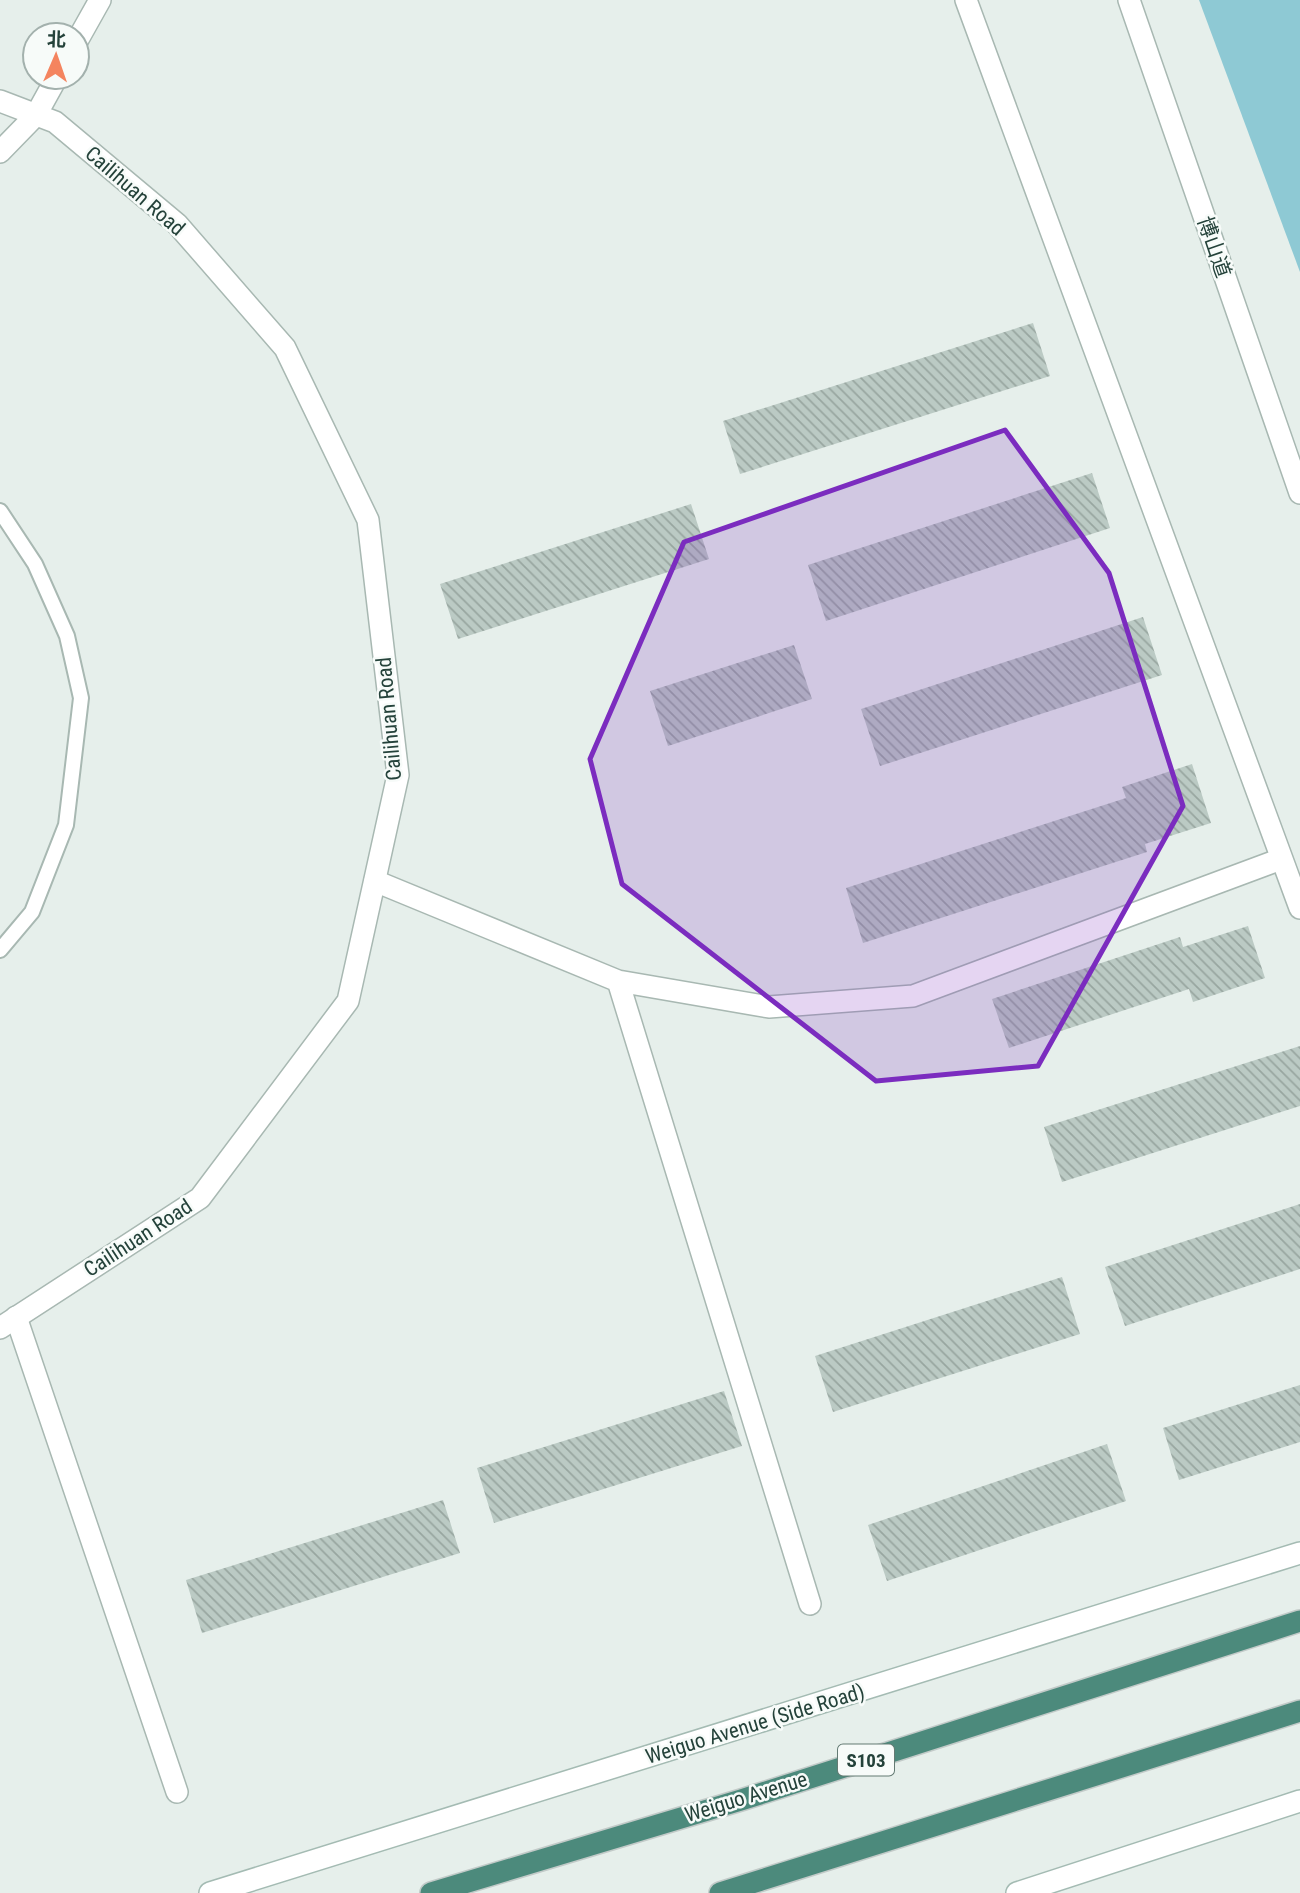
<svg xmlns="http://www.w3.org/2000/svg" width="1300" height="1893" font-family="'Roboto Condensed','Noto Sans SC',sans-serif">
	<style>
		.water { fill: #8ec9d4 }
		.building { fill: url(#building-back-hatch) }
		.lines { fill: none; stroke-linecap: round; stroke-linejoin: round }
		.service-casing { stroke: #a8b8b2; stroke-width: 18 }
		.minor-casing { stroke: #a8b8b2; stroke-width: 24 }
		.tertiary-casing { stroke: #a8b8b2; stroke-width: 24 }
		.secondary-casing { stroke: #a4bbb3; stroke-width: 24 }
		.trunk-casing { stroke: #c2cac8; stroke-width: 24 }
		.service { stroke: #fff; stroke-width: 14 }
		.minor { stroke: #fff; stroke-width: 21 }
		.tertiary { stroke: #fff; stroke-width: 21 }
		.secondary { stroke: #fff; stroke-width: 21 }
		.trunk { stroke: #4c8a7c; stroke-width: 21 }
		.marked { fill: #7b2cbf; fill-opacity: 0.2; stroke: #7b2cbf; stroke-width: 5; stroke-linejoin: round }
		.labels { text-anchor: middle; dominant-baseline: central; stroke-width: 5; stroke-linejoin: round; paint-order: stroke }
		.shield { fill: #f7fbf9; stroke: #637a73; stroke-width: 2 }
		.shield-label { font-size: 19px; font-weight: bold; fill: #24423a }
		.street-label { font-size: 21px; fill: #24423a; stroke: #f7fbf9 }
	</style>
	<defs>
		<pattern id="building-back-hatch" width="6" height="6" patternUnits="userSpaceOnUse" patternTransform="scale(1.75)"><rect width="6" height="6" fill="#bbcac4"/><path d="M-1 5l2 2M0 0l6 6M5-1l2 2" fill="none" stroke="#98a6a0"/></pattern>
	</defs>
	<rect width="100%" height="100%" fill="#e6efeb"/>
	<!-- water -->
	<path class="water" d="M1199,0H1300V272Z"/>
	<!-- building -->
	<path class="building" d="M1033,323L1050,376L740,474L723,421Z
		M1092,473L1110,528L826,621L808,565Z
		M691,504L709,559L458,639L440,584Z
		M1143,617L1162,675L880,766L861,709Z
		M794,645L812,699L668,746L650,691Z
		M1192,764L1211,823L1145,844L1147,852L863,943L846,888L1126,798L1122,787Z
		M1248,926L1265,978L1193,1002L1189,989L1009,1048L992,999L1180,937L1183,947Z
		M1300,1046V1106L1062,1182L1044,1127Z
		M1300,1204V1269L1125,1326L1105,1267Z
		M1062,1277L1080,1334L833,1412L815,1356Z
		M1300,1385V1442L1179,1480L1163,1428Z
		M724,1391L742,1446L494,1523L477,1468Z
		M1107,1444L1126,1501L887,1581L868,1525Z
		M443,1500L460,1553L202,1633L186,1580Z"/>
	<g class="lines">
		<defs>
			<path id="service" d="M0,511L35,564L67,636L81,698L66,825L32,912L0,950"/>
			<path id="minor" d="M1129,0L1300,493
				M77,41L100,0
				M0,152L36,115L57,77
				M375,881L618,981L769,1007L913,996L1281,859
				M618,981L810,1604
				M16,1317L177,1792"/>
			<path id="tertiary" d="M966,0L1300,908
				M0,101L55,122L177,224L285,348L368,520L398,775L348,1001L200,1198L0,1328"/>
			<path id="secondary" d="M210,1893L1300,1553
				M1017,1893L1300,1801"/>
			<path id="trunk" d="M431,1893L741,1800L1300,1621
				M720,1893L1300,1711"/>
		</defs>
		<!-- service casing -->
		<use href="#service" class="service-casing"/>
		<!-- minor casing -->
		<use href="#minor" class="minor-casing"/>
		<!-- tertiary casing -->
		<use href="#tertiary" class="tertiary-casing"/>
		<!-- secondary casing -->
		<use href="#secondary" class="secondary-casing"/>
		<!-- trunk casing -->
		<use href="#trunk" class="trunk-casing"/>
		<!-- service -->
		<use href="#service" class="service"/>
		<!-- minor -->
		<use href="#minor" class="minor"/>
		<!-- tertiary -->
		<use href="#tertiary" class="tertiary"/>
		<!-- secondary -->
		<use href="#secondary" class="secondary"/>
		<!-- trunk -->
		<use href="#trunk" class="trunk"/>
	</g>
	<!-- marked area -->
	<path class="marked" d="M1005,430L1109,573L1183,806L1038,1066L876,1081L622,884L590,759L684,542Z"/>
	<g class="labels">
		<!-- shield labels -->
		<rect class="shield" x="838" y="1744.5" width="56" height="31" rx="5"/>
		<g class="shield-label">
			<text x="866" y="1760">S103</text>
		</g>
		<!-- street labels -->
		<g class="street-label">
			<text transform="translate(135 191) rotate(41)">Cailihuan Road</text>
			<text transform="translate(1214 247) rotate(71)">博山道</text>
			<text transform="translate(389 719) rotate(-95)">Cailihuan Road</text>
			<text transform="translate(138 1238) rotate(-33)">Cailihuan Road</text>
			<text transform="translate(755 1724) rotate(-17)">Weiguo Avenue (Side Road)</text>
			<text transform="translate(746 1797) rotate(-17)">Weiguo Avenue</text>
		</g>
	</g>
	<!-- north arrow -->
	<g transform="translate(56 56) rotate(2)"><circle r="33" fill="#f7fbf9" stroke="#a3b1ad" stroke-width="2"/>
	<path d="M0-5L12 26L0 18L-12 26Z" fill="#f4845f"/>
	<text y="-10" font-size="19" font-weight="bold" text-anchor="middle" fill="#24423a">北</text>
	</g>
</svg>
